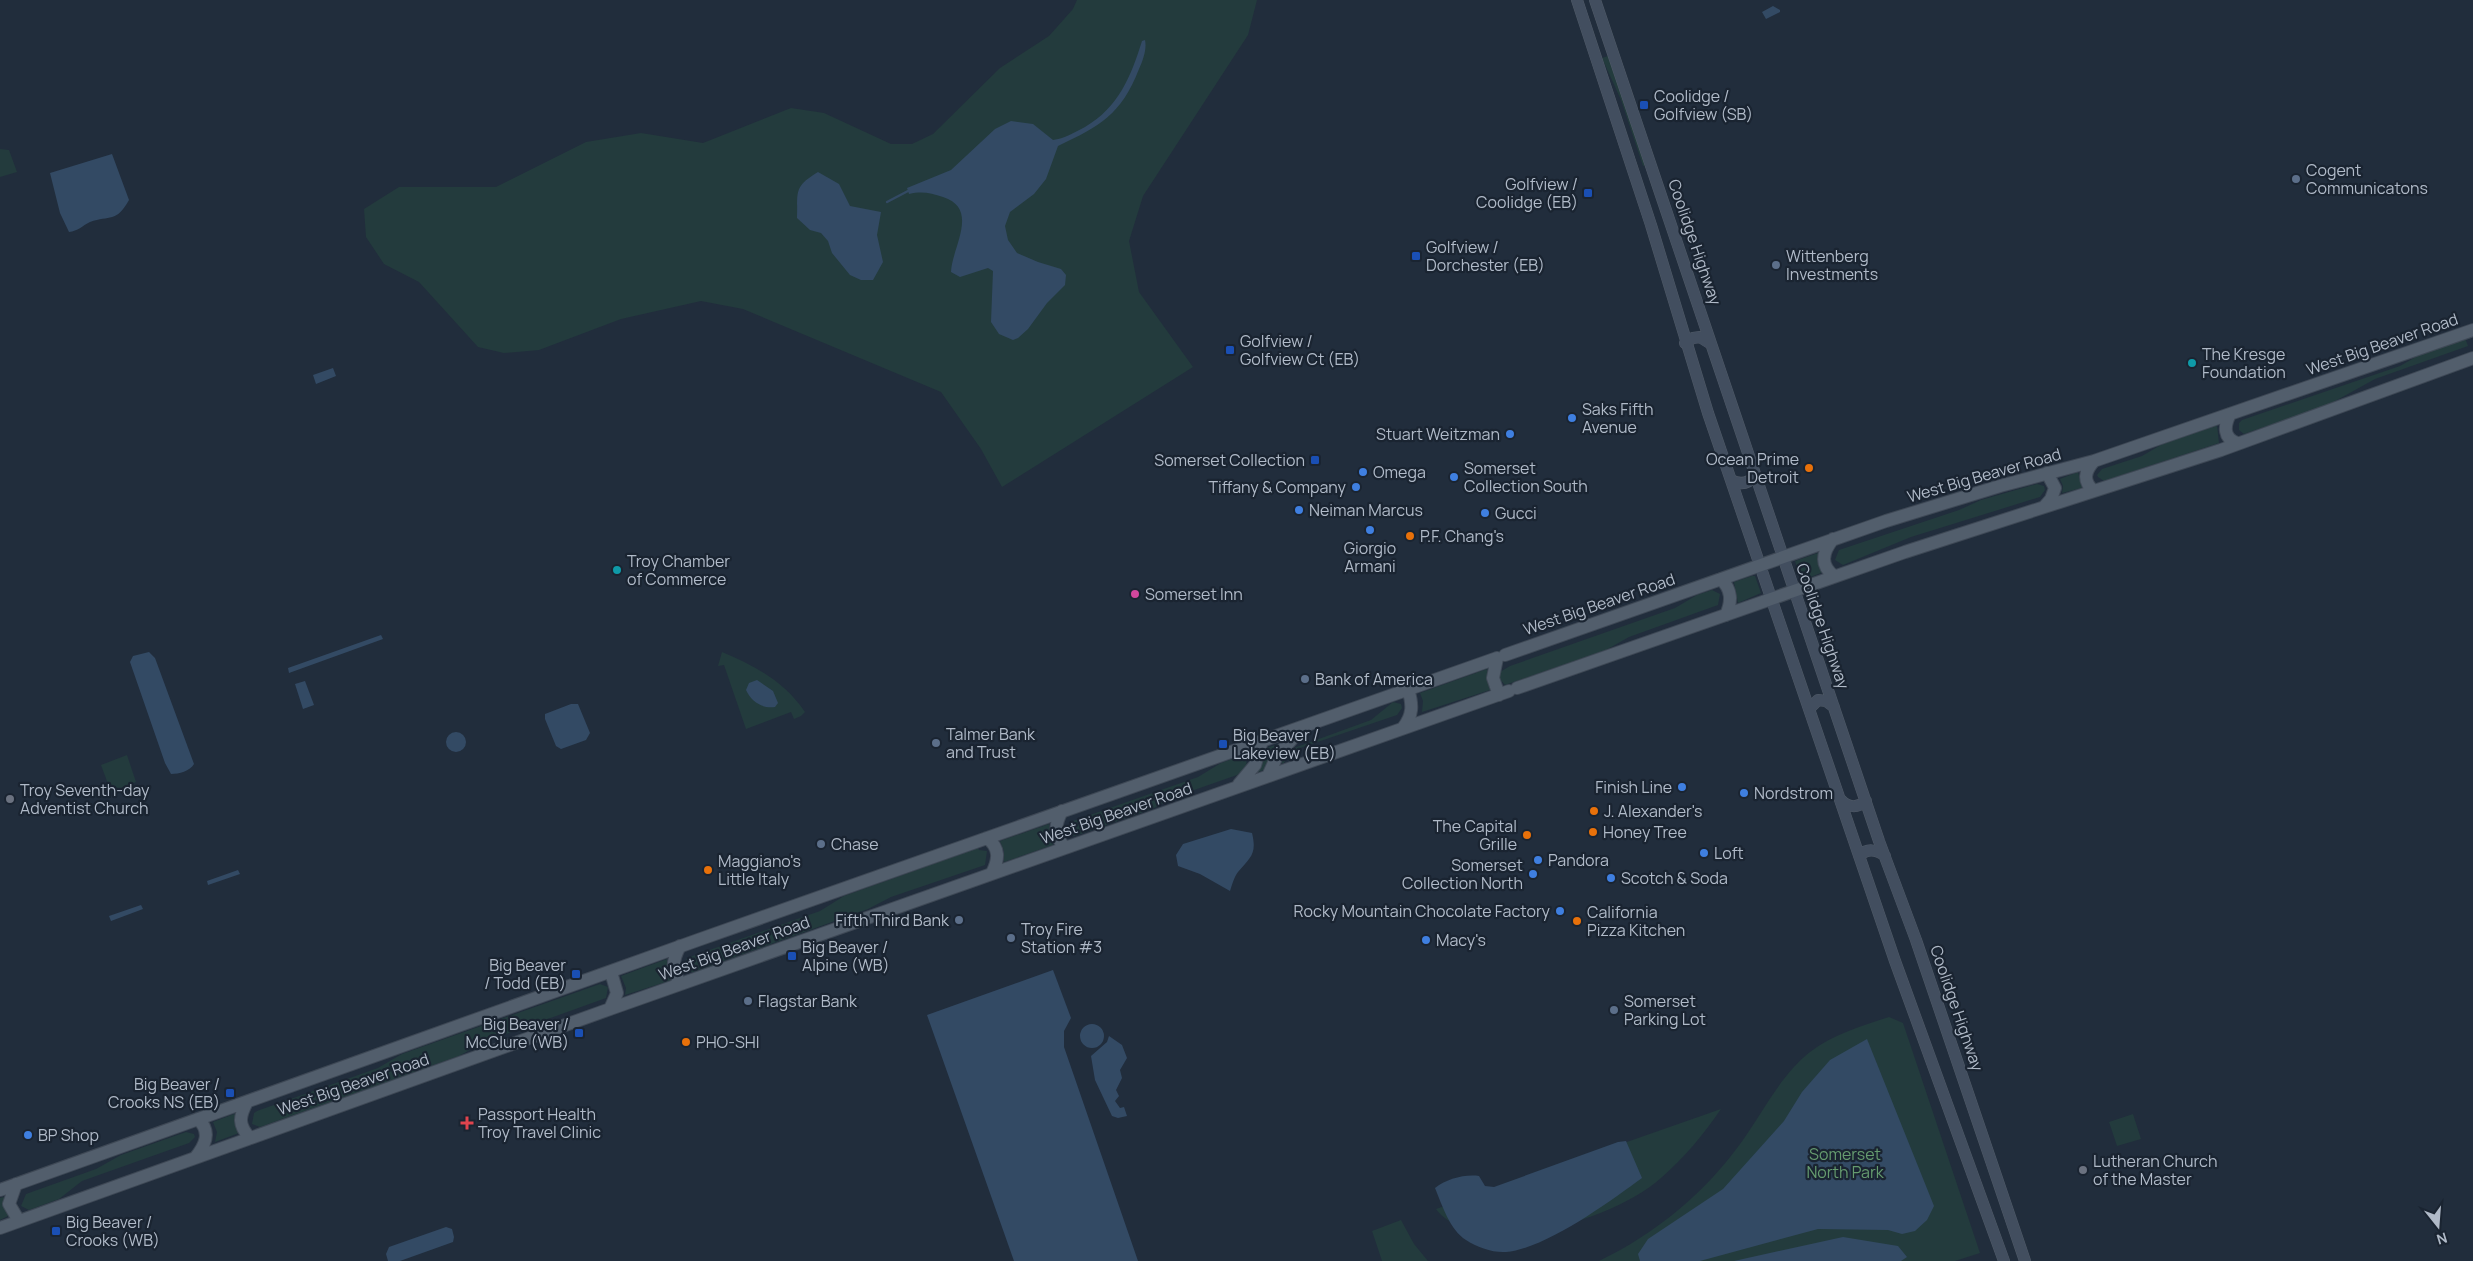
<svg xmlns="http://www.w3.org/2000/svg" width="2473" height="1261" font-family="Manrope,sans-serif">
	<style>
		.green { fill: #233b3d }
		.water { fill: #334a64 }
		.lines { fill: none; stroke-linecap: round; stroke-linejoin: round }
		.stream { stroke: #334a64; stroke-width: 2.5 }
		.secondary-casing { stroke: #505a67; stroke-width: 12 }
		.primary-casing { stroke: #3e4855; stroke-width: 14 }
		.secondary { stroke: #424e5f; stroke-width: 11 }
		.primary { stroke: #525e6c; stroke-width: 12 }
		.transit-dot { fill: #1a4fb4; stroke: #1a2431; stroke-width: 2 }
		.service-dot { fill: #5c6f8a; stroke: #1a2431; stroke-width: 2 }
		.culture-dot { fill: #0f9aa8; stroke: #1a2431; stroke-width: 2 }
		.shop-dot { fill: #3f7fe0; stroke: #1a2431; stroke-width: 2 }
		.food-dot { fill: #e8710a; stroke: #1a2431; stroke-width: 2 }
		.hotel-dot { fill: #d1479c; stroke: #1a2431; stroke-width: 2 }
		.worship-dot { fill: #6b7280; stroke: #1a2431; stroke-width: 2 }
		.health-dot { fill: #e0444e; stroke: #1a2431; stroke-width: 2 }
		.labels { text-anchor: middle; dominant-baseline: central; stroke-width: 4.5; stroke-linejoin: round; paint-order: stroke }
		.poi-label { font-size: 16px; fill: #b0bac8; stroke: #1a2431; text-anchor: start }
		.street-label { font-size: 16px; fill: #b0bac8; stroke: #1a2431 }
		.park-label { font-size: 16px; fill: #659b6f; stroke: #1a2431 }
	</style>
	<rect width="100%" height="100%" fill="#212d3c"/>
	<!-- green -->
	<path class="green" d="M1077,0H1257L1248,35L1143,196L1129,241L1139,292L1193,367L1002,487L981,449L941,392L743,309L701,301L621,319L539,350L504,353L478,347L419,282L384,264L366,237L364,209L399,187H496L586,142L641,133L703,143L791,108L824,113L891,144H912L933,134L1000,68L1049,36L1073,9Z
		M1608,56L1647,165L1643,166L1621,100L1602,58Z
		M0,149L9,150L17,172L0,177Z
		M2465,338L2468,346L2375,379L2328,405L2244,434L2239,430V423L2242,420L2400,366L2421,354Z
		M2217,425L2219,443L2104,481L2098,477L2097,475L2102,469L2142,456L2166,442Z
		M2078,472L2082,488L2062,493L2063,486L2060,479Z
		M2037,484L2044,486L2045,490L2040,497L1911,537L1843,565L1835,560L1839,550L1959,510L1981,500Z
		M1818,553L1823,572L1801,581L1795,561Z
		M1752,576H1755L1761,593L1738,603L1734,582Z
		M1712,590L1720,594L1718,605L1629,637L1606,650L1505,685L1499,678L1500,672L1510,666L1675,608L1697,595Z
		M722,652C755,666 784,681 805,712L801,716L794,719L791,712L746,729L724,665L718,666Z
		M1487,669L1490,690L1422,712L1423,701L1420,693Z
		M1393,702L1401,704L1402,708L1397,715L1300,748L1290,755L1283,764L1281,762L1294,748L1371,720Z
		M1282,743L1266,769L1256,773L1266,748Z
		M127,755L136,782L111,792L101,765Z
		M1238,757L1246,760C1248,767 1243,771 1237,775L1177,796L1152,809L1075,836L1068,834L1067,831L1070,822L1198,777L1221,763Z
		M1049,824L1053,845L1004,862V851L1000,841Z
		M978,848L979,850L987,851L985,865L891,897L868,909L693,972L684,971L683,967L687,958L820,911L844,896Z
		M667,959V971L672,980L625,995L626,988L621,976Z
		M600,984L608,987L606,998L484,1042L459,1056L260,1127L252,1124L254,1113L257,1111L378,1068L402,1054Z
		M1889,1017L1903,1023L1980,1253L1955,1261H1599C1657,1233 1706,1192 1743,1140C1764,1110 1781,1075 1810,1052C1833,1034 1862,1026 1889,1017Z
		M1721,1109C1704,1134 1684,1158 1661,1178C1612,1222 1475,1261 1436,1209Z
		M234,1114L236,1115L235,1124L239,1133L215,1142L217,1132L213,1122Z
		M2133,1114L2141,1139L2117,1146L2109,1122Z
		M186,1132L194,1134L195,1137L189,1143L82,1181L59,1199L29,1210L21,1206L26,1194L96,1169L121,1155Z
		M4,1197L8,1216L0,1220V1198Z
		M1401,1220L1414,1244L1428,1261H1382L1372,1231Z"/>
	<!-- water -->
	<path class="water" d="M1773,6L1780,10V12L1766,19L1762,12Z
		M1145,40C1147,49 1143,60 1139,69C1121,115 1100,126 1058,146L1046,179L1034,194L1010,212L1005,226L1008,240L1017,253L1038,262L1061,269L1066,275L1065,285L1047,303L1028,329L1018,338L1013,340L999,334L991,322L993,271L988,268L960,277L951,272C952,247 980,209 943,197C931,193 922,191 909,194L907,188L951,170L995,129L1011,121L1033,124L1053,140C1064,139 1075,132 1085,127C1119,107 1131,76 1142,41Z
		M112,154L129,200C116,223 110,215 90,222C82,226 78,231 69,232L60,213L50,173Z
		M818,172L839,184L850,206L881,212L877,235L883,262L873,280H861L850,275L832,253L828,241L821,233L810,230L797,218C798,192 793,187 818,172Z
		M333,368L336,376L316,384L313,375Z
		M381,635L383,639L289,673L288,668Z
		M149,652L155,658L194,764C190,771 179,774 171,774L165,763L130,662L133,656Z
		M757,680L773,691L778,703L775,707C762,709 751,701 746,690L749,683Z
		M305,681L314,705L303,709L295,684Z
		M571,704H578L590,733L586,740L561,749L556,746L545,719V714Z
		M446 742a10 10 0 1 1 20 0a10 10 0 1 1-20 0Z
		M1231,829L1252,833C1257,854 1251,857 1238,872C1234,877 1232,885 1230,891L1200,874L1178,866L1176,855L1183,844Z
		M238,870L240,874L208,885L207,881Z
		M141,905L143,909L111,921L109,916Z
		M1053,970L1071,1018L1064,1031V1047L1138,1261H1014L927,1015Z
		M1080 1036a12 12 0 1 1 24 0a12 12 0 1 1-24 0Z
		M1109,1036L1122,1045L1127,1058L1120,1070L1122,1078L1116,1090L1119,1096L1115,1101L1120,1108L1124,1107L1127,1116L1118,1118L1112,1116L1095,1080L1091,1056L1107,1042Z
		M1867,1039L1934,1206L1927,1220L1915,1231L1902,1234L1888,1230L1818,1229L1700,1261H1640L1638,1254L1648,1239L1723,1189L1784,1121L1802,1092L1830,1060Z
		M1626,1141L1642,1178C1609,1202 1547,1248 1506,1252C1493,1253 1477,1247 1466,1240C1450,1230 1442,1205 1435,1188C1446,1179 1465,1174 1479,1176L1485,1186L1494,1187L1618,1142Z
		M446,1227L452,1229L454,1237L453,1242L400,1261H388L386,1254L389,1247Z
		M1843,1237L1898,1246L1907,1257L1901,1261H1734Z"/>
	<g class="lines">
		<!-- stream -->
		<path class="stream" d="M887,202L908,191"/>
		<defs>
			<path id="secondary" d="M1577,0L1651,225L1708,413L1895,961L2004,1261
				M1595,0L1879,841L1916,940L2025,1261
				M1685,343L1693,338L1700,337L1711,344
				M1731,480C1740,485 1748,484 1755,476
				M1809,709L1818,700L1826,701L1834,707
				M1841,800C1848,808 1858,808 1866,801
				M1859,856C1867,848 1876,849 1885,856"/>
			<path id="primary" d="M2230,414C2224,426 2223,438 2237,443
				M2094,491C2082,481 2085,471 2094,461
				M2044,507L2051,499L2055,488L2047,473
				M1833,539C1822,553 1820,565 1834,576
				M1721,579C1732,590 1732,601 1726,615
				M1505,655L1886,521L2000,486L2094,461L2473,330
				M1497,658L1493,678L1499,695
				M1517,688L1905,552L2221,450L2473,358
				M1403,728C1413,715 1413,705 1408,689
				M1268,776L1277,756L1300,730
				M1239,784L1255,765L1262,741
				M1062,811C1054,826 1054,835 1065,848
				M987,838C1000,848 999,859 992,873
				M680,946C672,961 671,971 681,984
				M610,1009L617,993L611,972
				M247,1102C239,1117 238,1125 250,1138
				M195,1158C205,1146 212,1132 198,1119
				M16,1184L9,1204L19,1221
				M0,1190L698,940L1497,658
				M0,1228L610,1009L1509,691"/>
		</defs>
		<!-- secondary casing -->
		<use href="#secondary" class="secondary-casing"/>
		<!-- primary casing -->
		<use href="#primary" class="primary-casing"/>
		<!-- secondary -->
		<use href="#secondary" class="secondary"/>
		<!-- primary -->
		<use href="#primary" class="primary"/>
	</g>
	<!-- markers -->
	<g class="transit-dot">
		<rect x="1639" y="100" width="10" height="10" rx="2.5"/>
		<rect x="1583" y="188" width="10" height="10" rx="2.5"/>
		<rect x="1411" y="251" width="10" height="10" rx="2.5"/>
		<rect x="1225" y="345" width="10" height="10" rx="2.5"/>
		<rect x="1310" y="455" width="10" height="10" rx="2.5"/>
		<rect x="1218" y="739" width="10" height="10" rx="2.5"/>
		<rect x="787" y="951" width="10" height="10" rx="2.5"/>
		<rect x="571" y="969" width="10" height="10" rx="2.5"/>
		<rect x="574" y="1028" width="10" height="10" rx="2.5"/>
		<rect x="225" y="1088" width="10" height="10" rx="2.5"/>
		<rect x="51" y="1226" width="10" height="10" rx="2.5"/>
	</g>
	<g class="service-dot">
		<circle cx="2296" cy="179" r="5"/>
		<circle cx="1776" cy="265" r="5"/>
		<circle cx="1305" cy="679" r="5"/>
		<circle cx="936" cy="743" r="5"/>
		<circle cx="821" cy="844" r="5"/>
		<circle cx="959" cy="920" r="5"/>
		<circle cx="1011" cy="938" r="5"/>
		<circle cx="748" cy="1001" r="5"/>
		<circle cx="1614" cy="1010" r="5"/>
	</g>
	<g class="culture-dot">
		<circle cx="2192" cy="363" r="5"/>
		<circle cx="617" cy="570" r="5"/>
	</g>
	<g class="shop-dot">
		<circle cx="1572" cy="418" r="5"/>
		<circle cx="1510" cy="434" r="5"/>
		<circle cx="1363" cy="472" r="5"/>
		<circle cx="1454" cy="477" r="5"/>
		<circle cx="1356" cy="487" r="5"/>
		<circle cx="1299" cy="510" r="5"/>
		<circle cx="1485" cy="513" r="5"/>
		<circle cx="1370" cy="530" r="5"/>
		<circle cx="1682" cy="787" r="5"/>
		<circle cx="1744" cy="793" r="5"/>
		<circle cx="1704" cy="853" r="5"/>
		<circle cx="1538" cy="860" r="5"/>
		<circle cx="1533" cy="874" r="5"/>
		<circle cx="1611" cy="878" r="5"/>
		<circle cx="1560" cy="911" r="5"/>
		<circle cx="1426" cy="940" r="5"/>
		<circle cx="28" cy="1135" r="5"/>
	</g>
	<g class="food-dot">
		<circle cx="1809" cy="468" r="5"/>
		<circle cx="1410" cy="536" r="5"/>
		<circle cx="1594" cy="811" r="5"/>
		<circle cx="1593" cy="832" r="5"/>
		<circle cx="1527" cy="835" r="5"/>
		<circle cx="708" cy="870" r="5"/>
		<circle cx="1577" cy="921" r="5"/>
		<circle cx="686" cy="1042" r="5"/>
	</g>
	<circle class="hotel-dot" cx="1135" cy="594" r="5"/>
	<g class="worship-dot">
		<circle cx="10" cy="799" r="5"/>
		<circle cx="2083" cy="1170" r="5"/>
	</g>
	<path class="health-dot" d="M464.5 1115.5h5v5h5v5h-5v5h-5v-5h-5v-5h5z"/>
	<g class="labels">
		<!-- poi labels -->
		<g class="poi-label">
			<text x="1654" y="96">Coolidge /<tspan x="1654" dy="18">Golfview (SB)</tspan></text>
			<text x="2306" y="170">Cogent<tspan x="2306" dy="18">Communicatons</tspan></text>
			<text x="1578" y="184" text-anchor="end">Golfview /<tspan x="1578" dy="18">Coolidge (EB)</tspan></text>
			<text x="1426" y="247">Golfview /<tspan x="1426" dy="18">Dorchester (EB)</tspan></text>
			<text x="1786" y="256">Wittenberg<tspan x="1786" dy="18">Investments</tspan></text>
			<text x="1240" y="341">Golfview /<tspan x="1240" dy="18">Golfview Ct (EB)</tspan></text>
			<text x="2202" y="354">The Kresge<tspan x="2202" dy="18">Foundation</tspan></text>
			<text x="1582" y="409">Saks Fifth<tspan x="1582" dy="18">Avenue</tspan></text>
			<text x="1500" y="434" text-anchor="end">Stuart Weitzman</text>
			<text x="1799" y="459" text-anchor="end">Ocean Prime<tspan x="1799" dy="18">Detroit</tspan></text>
			<text x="1305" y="460" text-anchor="end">Somerset Collection</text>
			<text x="1464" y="468">Somerset<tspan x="1464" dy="18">Collection South</tspan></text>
			<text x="1373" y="472">Omega</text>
			<text x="1346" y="487" text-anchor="end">Tiffany &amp; Company</text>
			<text x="1309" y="510">Neiman Marcus</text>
			<text x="1495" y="513">Gucci</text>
			<text x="1420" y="536">P.F. Chang's</text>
			<text x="1370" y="548" text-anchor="middle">Giorgio<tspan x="1370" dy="18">Armani</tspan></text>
			<text x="627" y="561">Troy Chamber<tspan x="627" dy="18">of Commerce</tspan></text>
			<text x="1145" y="594">Somerset Inn</text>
			<text x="1315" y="679">Bank of America</text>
			<text x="946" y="734">Talmer Bank<tspan x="946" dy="18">and Trust</tspan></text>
			<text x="1233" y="735">Big Beaver /<tspan x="1233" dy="18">Lakeview (EB)</tspan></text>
			<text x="1672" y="787" text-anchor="end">Finish Line</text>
			<text x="20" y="790">Troy Seventh-day<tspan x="20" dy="18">Adventist Church</tspan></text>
			<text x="1754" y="793">Nordstrom</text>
			<text x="1604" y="811">J. Alexander's</text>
			<text x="1517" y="826" text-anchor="end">The Capital<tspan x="1517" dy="18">Grille</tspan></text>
			<text x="1603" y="832">Honey Tree</text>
			<text x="831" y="844">Chase</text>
			<text x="1714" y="853">Loft</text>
			<text x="1548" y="860">Pandora</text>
			<text x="718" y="861">Maggiano's<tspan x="718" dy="18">Little Italy</tspan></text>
			<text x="1523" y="865" text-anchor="end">Somerset<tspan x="1523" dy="18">Collection North</tspan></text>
			<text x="1621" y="878">Scotch &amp; Soda</text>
			<text x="1550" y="911" text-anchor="end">Rocky Mountain Chocolate Factory</text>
			<text x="1587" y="912">California<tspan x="1587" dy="18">Pizza Kitchen</tspan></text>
			<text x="949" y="920" text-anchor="end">Fifth Third Bank</text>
			<text x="1021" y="929">Troy Fire<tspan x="1021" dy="18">Station #3</tspan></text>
			<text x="1436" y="940">Macy's</text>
			<text x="802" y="947">Big Beaver /<tspan x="802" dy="18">Alpine (WB)</tspan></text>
			<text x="566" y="965" text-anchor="end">Big Beaver<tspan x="566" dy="18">/ Todd (EB)</tspan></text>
			<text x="758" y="1001">Flagstar Bank</text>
			<text x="1624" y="1001">Somerset<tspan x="1624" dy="18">Parking Lot</tspan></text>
			<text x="569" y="1024" text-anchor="end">Big Beaver /<tspan x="569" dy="18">McClure (WB)</tspan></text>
			<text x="696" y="1042">PHO-SHI</text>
			<text x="220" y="1084" text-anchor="end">Big Beaver /<tspan x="220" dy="18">Crooks NS (EB)</tspan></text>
			<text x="478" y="1114">Passport Health<tspan x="478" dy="18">Troy Travel Clinic</tspan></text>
			<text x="38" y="1135">BP Shop</text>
			<text x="2093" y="1161">Lutheran Church<tspan x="2093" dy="18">of the Master</tspan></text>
			<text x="66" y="1222">Big Beaver /<tspan x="66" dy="18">Crooks (WB)</tspan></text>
		</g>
		<!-- street labels -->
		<g class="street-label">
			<text transform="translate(1695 242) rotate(71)">Coolidge Highway</text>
			<text transform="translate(2382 344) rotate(-19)">West Big Beaver Road</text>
			<text transform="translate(1984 475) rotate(-16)">West Big Beaver Road</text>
			<text transform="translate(1599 604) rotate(-19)">West Big Beaver Road</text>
			<text transform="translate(1823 626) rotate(71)">Coolidge Highway</text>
			<text transform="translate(1116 813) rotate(-19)">West Big Beaver Road</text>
			<text transform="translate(734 948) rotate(-20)">West Big Beaver Road</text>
			<text transform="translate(1957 1008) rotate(71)">Coolidge Highway</text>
			<text transform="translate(353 1084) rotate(-19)">West Big Beaver Road</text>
		</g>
		<!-- park labels -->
		<g class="park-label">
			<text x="1845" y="1154">Somerset<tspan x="1845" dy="18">North Park</tspan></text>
		</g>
	</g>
	<!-- north arrow -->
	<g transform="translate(2438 1226) rotate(163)" stroke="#1a2431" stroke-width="4" paint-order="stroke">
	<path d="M0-4L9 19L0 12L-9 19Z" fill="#b0bac8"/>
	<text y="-8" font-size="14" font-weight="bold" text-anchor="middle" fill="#b0bac8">N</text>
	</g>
</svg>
